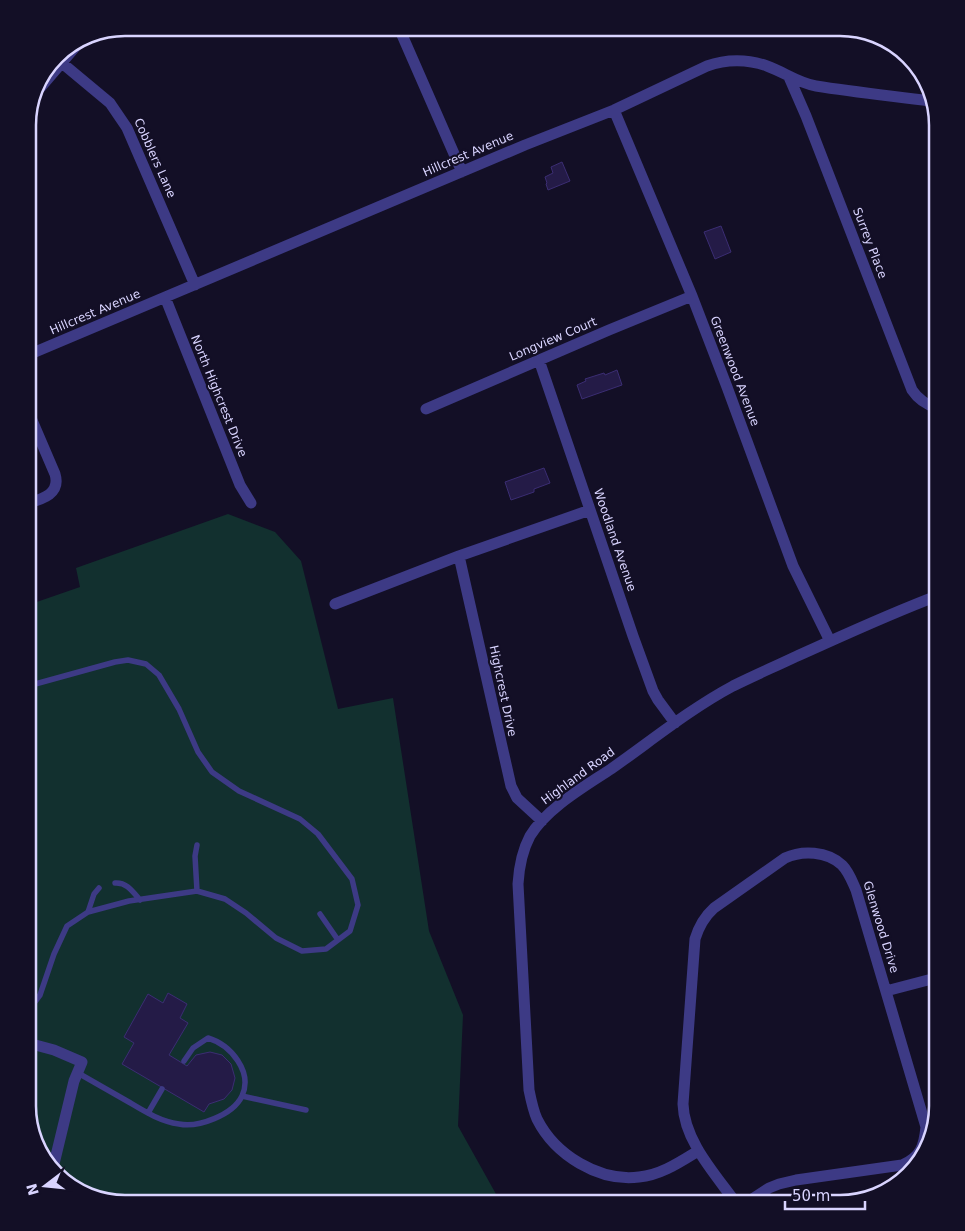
<svg xmlns="http://www.w3.org/2000/svg" width="965" height="1231" font-family="'DejaVu Sans',sans-serif">
	<style>
		.green { fill: #12302f }
		.building { fill: #241b47; stroke: #3b2d73 }
		.lines { fill: none; stroke-linecap: round; stroke-linejoin: round }
		.lane { stroke: #3d3a85; stroke-width: 5.5 }
		.street { stroke: #3d3a85; stroke-width: 11 }
		.labels { text-anchor: middle; dominant-baseline: central; stroke-width: 4.5; stroke-linejoin: round; paint-order: stroke }
		.street-label { font-size: 12px; fill: #d9d4ff; stroke: #130f26 }
		.rim { fill: none; stroke: #d9d4ff; stroke-width: 2.5 }
	</style>
	<rect width="100%" height="100%" fill="#130f26"/>
	<!-- green -->
	<path class="green" d="M228,514L275,532L301,561L338,709L393,698L429,931L463,1015L458,1126L501,1203H125L77,1191L44,1160L28,1106V605L80,587L76,568Z"/>
	<!-- building -->
	<path class="building" d="M562,162L570,181L548,190L546,184L547,183L545,177L553,173L551,167Z
		M721,226L731,252L715,259L704,232Z
		M617,370L622,385L582,399L577,385L586,381L585,379L604,373L605,375Z
		M544,468L550,483L534,489V492L511,500L505,482Z
		M168,993L187,1004L180,1018L188,1023L169,1055L187,1066L196,1055L210,1052L222,1055L231,1064L235,1078L232,1090L224,1099L209,1104L204,1112L122,1064L134,1043L124,1037L148,994L163,1003Z"/>
	<g class="lines">
		<!-- lane -->
		<path class="lane" d="M197,845L195,856L197,891
			M115,883C127,882 133,892 140,900
			M88,912L94,894L99,888
			M320,914L338,940
			M28,1011L40,995L54,954L67,926L88,912L129,901L197,891L225,899L246,913L276,938L302,951L326,949L350,931L358,905L352,879L318,834L300,819L239,791L212,772L198,752L179,709L159,675L146,664L128,660L115,662L28,686
			M78,1073C94,1082 111,1092 127,1101C144,1111 159,1121 179,1124C198,1128 233,1115 242,1096C253,1072 231,1045 208,1038L193,1048L184,1061
			M242,1096L306,1110
			M148,1113L162,1089"/>
		<!-- street -->
		<path class="street" d="M399,28L462,172
			M62,63L110,103L127,128L195,285
			M789,77L806,116L912,390C918,399 927,405 937,408
			M35,90L41,87L83,38
			M614,110L692,296L727,387L793,566L830,641
			M165,297L240,485L251,503
			M28,355L525,145L614,110L707,66C726,59 748,59 767,66C784,72 798,83 816,86C854,92 892,96 930,101
			M539,360L633,636L653,691L658,700L675,723
			M426,409L609,330L692,296
			M28,503C42,499 61,494 55,474L28,411
			M459,556L511,786L517,798L542,821
			M335,604L459,556L590,510
			M886,991L928,980H937
			M28,1043L54,1050L82,1062L74,1081L53,1168
			M698,1151C680,1162 661,1175 639,1177C599,1182 555,1155 537,1119C533,1110 531,1100 529,1090L518,884C519,867 522,851 530,836C547,808 584,787 611,769C651,741 690,709 733,686C753,676 774,667 795,657C842,636 889,614 937,596
			M736,1203C716,1175 684,1141 683,1104L695,939C699,926 704,917 714,908L785,858C802,850 827,851 842,865C849,872 852,881 856,890L926,1127C924,1146 921,1157 902,1165L796,1180L779,1184L769,1188L746,1203"/>
	</g>
	<g class="labels">
		<!-- street labels -->
		<g class="street-label">
			<text transform="translate(468 154) rotate(-23)">Hillcrest Avenue</text>
			<text transform="translate(155 158) rotate(66)">Cobblers Lane</text>
			<text transform="translate(870 243) rotate(69)">Surrey Place</text>
			<text transform="translate(95 312) rotate(-23)">Hillcrest Avenue</text>
			<text transform="translate(553 339) rotate(-23)">Longview Court</text>
			<text transform="translate(735 371) rotate(69)">Greenwood Avenue</text>
			<text transform="translate(219 396) rotate(68)">North Highcrest Drive</text>
			<text transform="translate(615 540) rotate(71)">Woodland Avenue</text>
			<text transform="translate(503 691) rotate(78)">Highcrest Drive</text>
			<text transform="translate(578 776) rotate(-36)">Highland Road</text>
			<text transform="translate(881 927) rotate(73)">Glenwood Drive</text>
		</g>
	</g>
	<!-- crop -->
	<path d="M0 0H965V1231H0ZM125 36H840A89 89 0 0 1 929 125V1106A89 89 0 0 1 840 1195H125A89 89 0 0 1 36 1106V125A89 89 0 0 1 125 36Z" fill="#130f26" fill-rule="evenodd"/>
	<path class="rim" d="M125 36H840A89 89 0 0 1 929 125V1106A89 89 0 0 1 840 1195H125A89 89 0 0 1 36 1106V125A89 89 0 0 1 125 36Z"/>
	<!-- north arrow -->
	<g transform="translate(45 1186) rotate(254)" stroke="#130f26" stroke-width="4" paint-order="stroke">
	<path d="M0-4L9 19L0 12L-9 19Z" fill="#d9d4ff"/>
	<text y="-8" font-size="14" font-weight="bold" text-anchor="middle" fill="#d9d4ff">N</text>
	</g>
	<!-- scale -->
	<path d="M785 1201v8h80v-8" fill="none" stroke="#d9d4ff" stroke-width="2.5"/>
	<text x="792" y="1201" font-size="15" fill="#d9d4ff" stroke="#130f26" stroke-width="4" paint-order="stroke">50 m</text>
</svg>
